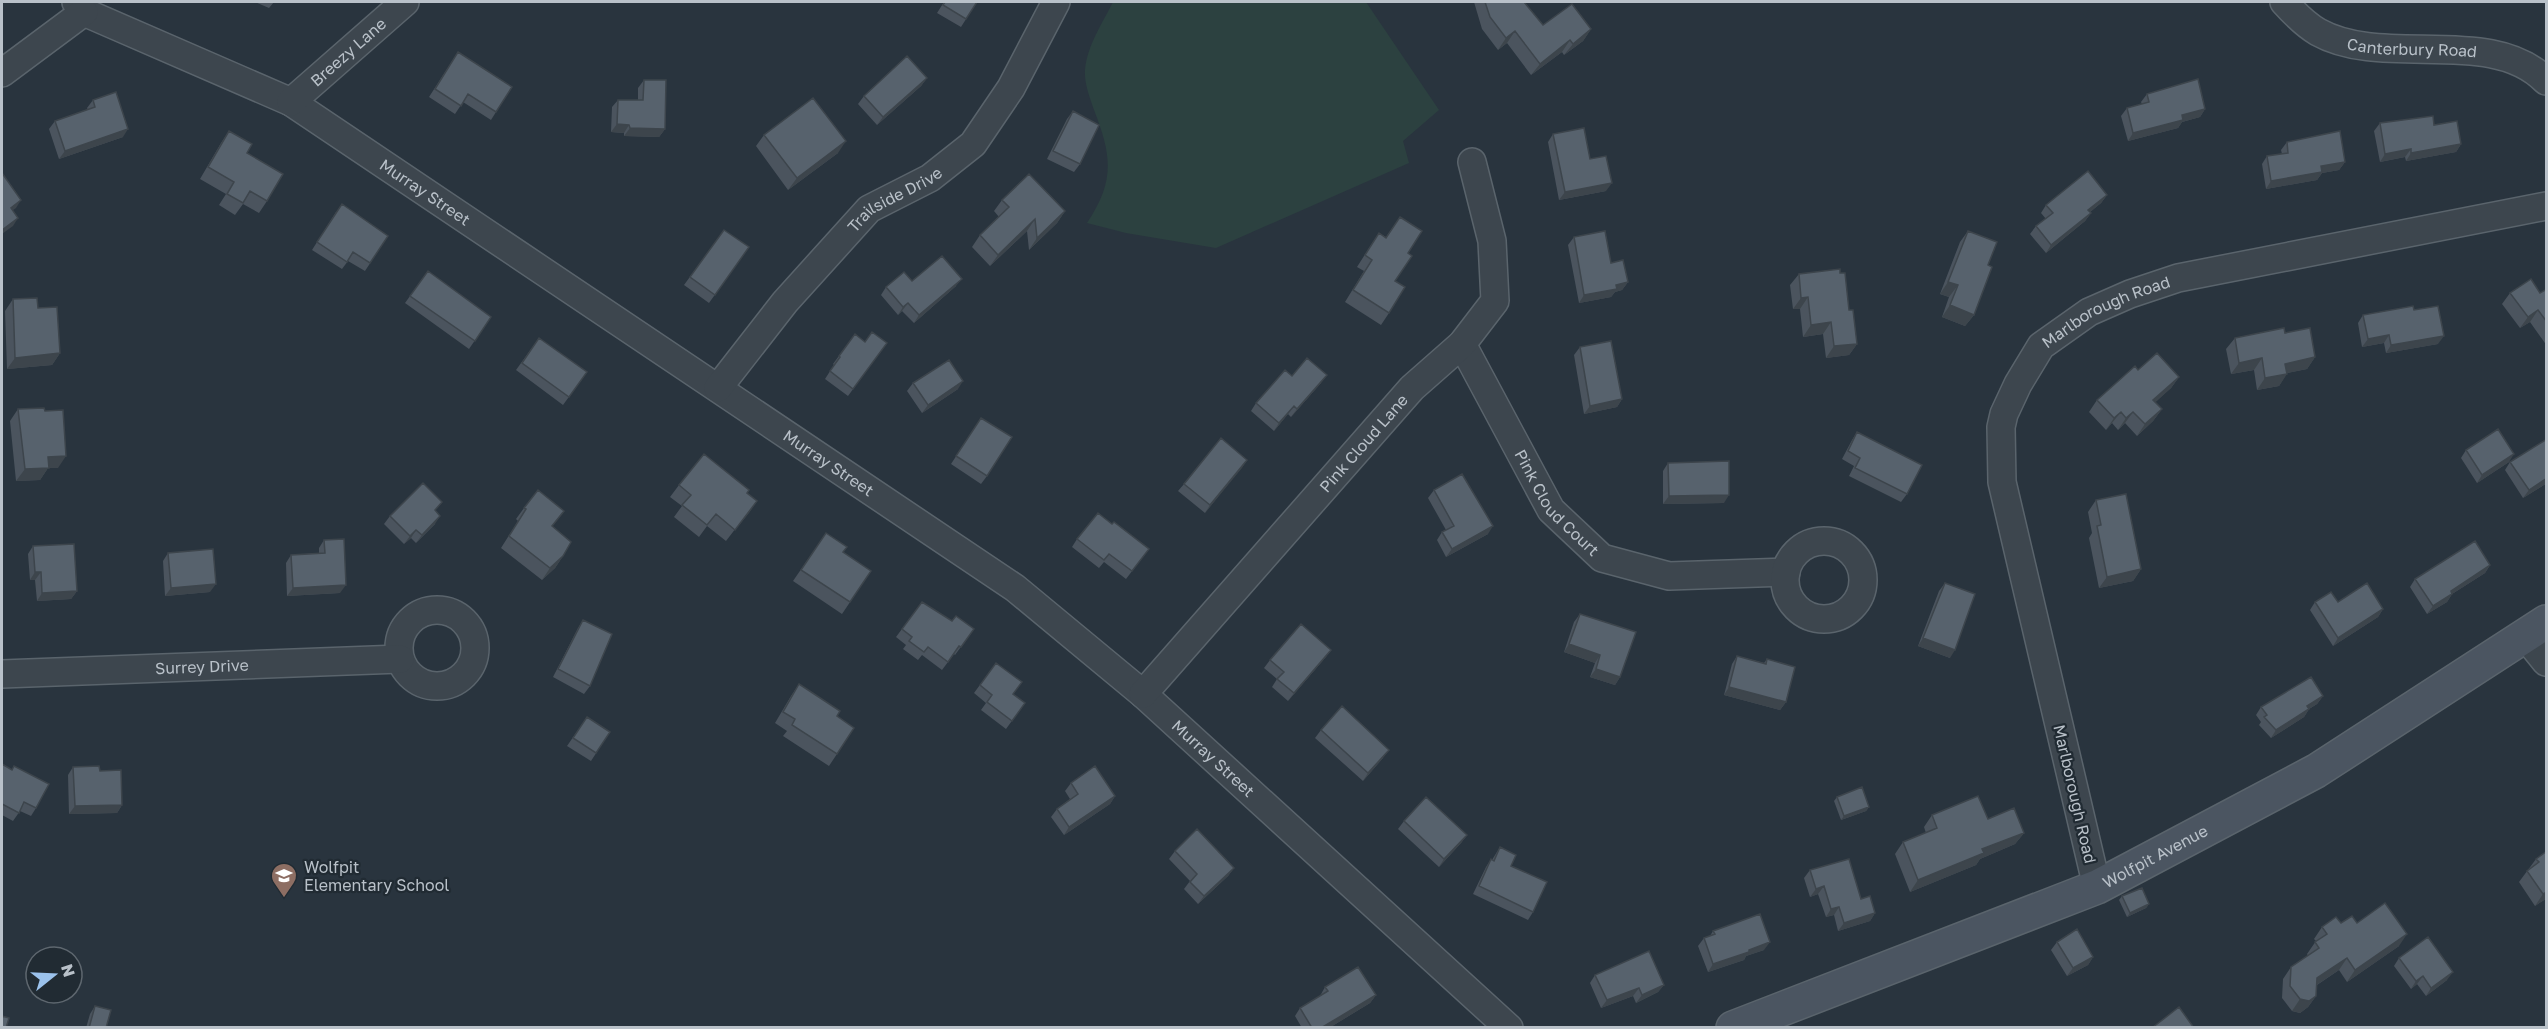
<svg xmlns="http://www.w3.org/2000/svg" width="2548" height="1029" font-family="'Golos Text',sans-serif">
	<style>
		.green { fill: #2c4140 }
		.lines { fill: none; stroke-linecap: round; stroke-linejoin: round }
		.street-casing { stroke: #5a646c; stroke-width: 30 }
		.secondary-casing { stroke: #5a646c; stroke-width: 36 }
		.street { stroke: #3d464e; stroke-width: 27 }
		.secondary { stroke: #4b5561; stroke-width: 33 }
		.wall { fill: #4b545e }
		.shaded-wall { fill: #3d454c }
		.building { fill: #57626d; stroke: #3d454c; stroke-width: 1.5 }
		.labels { text-anchor: middle; dominant-baseline: central; stroke-width: 4.5; stroke-linejoin: round; paint-order: stroke }
		.street-label { font-size: 16px; fill: #b9c1c9; stroke: #212b33 }
		.poi-label { font-size: 16px; fill: #b9c1c9; stroke: #212b33; text-anchor: start }
	</style>
	<rect width="100%" height="100%" fill="#29343e"/>
	<!-- green -->
	<path class="green" d="M1113,2H1366L1439,110L1403,141L1409,163L1216,248L1126,233L1087,223C1115,181 1112,156 1094,110C1090,98 1084,83 1085,70C1087,46 1103,22 1113,2Z"/>
	<g class="lines">
		<defs>
			<g id="street">
				<path id="s1" d="M76,2L84,12L291,102L1015,588L1143,694L1509,1028"/>
				<path id="s2" d="M2284,2C2293,12 2306,25 2318,32C2384,69 2492,25 2546,81"/>
				<path d="M2,73L84,12"/>
				<path id="s3" d="M291,102L405,2"/>
				<path id="s4" d="M1462,344L1551,510L1602,558L1669,576L1786,572"/>
				<path id="s5" d="M718,388L785,302L869,209L930,178L973,144L1011,88L1056,2"/>
				<circle cx="1824" cy="580" r="39"/>
				<circle cx="437" cy="648" r="38"/>
				<path d="M2525,636L2546,662"/>
				<path id="s6" d="M2,674L400,659"/>
				<path id="s7" d="M1143,694L1412,388L1462,344L1495,301L1492,241L1472,162"/>
				<path id="s8" d="M2097,887L2002,482L2001,427L2004,414L2018,384L2041,346L2089,312L2130,294L2178,278L2546,206"/>
			</g>
			<g id="secondary">
				<path id="s9" d="M1733,1028L2097,887L2316,771L2546,622"/>
			</g>
		</defs>
		<!-- street casing -->
		<use href="#street" class="street-casing"/>
		<!-- secondary casing -->
		<use href="#secondary" class="secondary-casing"/>
		<!-- street -->
		<use href="#street" class="street"/>
		<!-- secondary -->
		<use href="#secondary" class="secondary"/>
	</g>
	<!-- wall -->
	<path class="wall" d="M255,2H274L269,8Z
		M944,2H977L961,27L937,13Z
		M1474,2H1524L1543,25L1591,29L1583,41L1564,55L1562,52L1531,75L1507,43L1498,50L1482,29Z
		M458,52L496,112L491,120L463,102L455,114L429,97Z
		M927,78L921,86L877,125L858,104L864,96Z
		M644,80L665,129L659,137L624,136V133L611,132L612,107L618,100H638V88Z
		M2147,94L2205,109L2200,117L2182,122L2178,128L2128,141L2121,116L2127,108L2142,104L2141,102Z
		M93,100L123,137L59,159L49,129L55,121L88,110L87,108Z
		M1073,111L1080,164L1074,172L1047,159L1067,119Z
		M2380,123L2461,144L2456,152L2406,161L2405,157L2380,162L2374,131Z
		M229,131L247,153L267,201L259,213L243,204L235,215L219,205L226,194L200,179L221,143Z
		M1553,134L1590,159L1606,191L1559,200L1548,142Z
		M764,135L838,153L788,190L756,146Z
		M2287,142L2345,162L2339,170L2322,173L2317,180L2266,189L2262,164L2267,156L2282,154L2281,150Z
		M2107,195L2101,203L2090,212L2091,213L2085,221L2046,253L2030,234L2036,226L2046,219L2041,213L2046,205Z
		M1002,200L1065,211L1057,223L1029,250L1027,231L990,266L972,247L980,235L999,217L994,211Z
		M336,212L388,236L365,271L348,261L342,269L312,250Z
		M1400,217L1408,253L1395,281L1389,313L1381,325L1345,302L1364,271L1357,267L1371,245L1379,233L1386,237Z
		M724,230L749,247L709,303L684,285Z
		M1968,231L1988,265L1974,315L1965,326L1942,317L1949,297L1940,294L1960,242Z
		M1574,237L1611,263L1628,282L1622,290L1615,292L1611,297L1579,303L1568,245Z
		M428,271L491,317L469,349L405,303Z
		M1840,273L1857,344L1849,355L1826,358L1823,334L1803,337L1800,309H1793L1790,285L1799,274Z
		M912,281L956,286L914,323L902,311L898,315L881,295L886,287Z
		M2547,289V346L2530,322L2520,328L2502,304L2510,293H2540Z
		M13,299L60,353L52,365L7,369L5,311Z
		M2414,310L2438,344L2386,353L2384,343L2362,347L2358,323L2363,315Z
		M2285,333L2315,357L2307,369L2287,373L2279,386L2257,390L2254,370L2231,374L2226,349L2235,338Z
		M855,334L865,342L887,343L848,396L825,379L834,365L833,364Z
		M539,338L587,372L563,405L516,370Z
		M1580,347L1622,399L1617,407L1584,414L1574,355Z
		M2138,370L2179,377L2171,388L2155,402L2162,409L2153,421L2137,436L2125,423L2118,430L2112,423L2106,430L2089,412L2097,400Z
		M1292,376L1321,383L1291,417L1288,414L1274,431L1251,411L1256,403Z
		M913,383L958,389L922,413L907,391Z
		M18,409L45,411L58,468H48L40,480L16,481L10,421Z
		M981,418L987,476L981,484L951,464Z
		M1857,432L1907,494L1901,502L1849,476L1854,466L1842,459L1852,440Z
		M2547,439V483L2523,498L2505,470L2510,462Z
		M2466,450L2509,462L2477,483L2461,458Z
		M1247,460L1205,513L1178,491L1184,484Z
		M1668,463L1724,503L1663,504V471Z
		M679,485L747,493L757,501L726,541L707,526L699,537L674,517L682,506L670,497Z
		M1434,490L1488,534L1446,557L1437,540L1442,532L1446,530L1428,498Z
		M2096,500L2141,569L2133,581L2099,588L2089,538L2092,533L2088,512Z
		M524,508L553,527L563,556L555,568L542,580L501,548L518,521L516,519Z
		M436,511L435,524L416,543L411,538L404,544L384,524L390,516Z
		M826,533L843,552L871,571L842,614L793,581Z
		M1077,539L1149,549L1126,579L1104,562L1099,568L1072,547Z
		M324,540L340,593L287,596L286,563L291,555L319,553V548Z
		M33,546L77,591L71,599L37,601L35,580H30L28,554Z
		M168,553L210,592L165,596L163,561Z
		M2490,565L2485,573L2452,594L2447,602L2427,614L2410,587L2415,579Z
		M1945,583L1950,658L1918,646L1939,591Z
		M922,602L952,621L974,629L955,655L954,654L942,670L922,655L918,660L903,649L906,645L896,637Z
		M2315,602H2338L2383,609L2378,617L2333,646L2310,610Z
		M1580,614L1620,677L1615,685L1590,677L1595,663L1564,652L1574,622Z
		M583,620L590,686L584,694L553,677L578,628Z
		M1331,650L1325,658L1288,701L1272,687L1277,679L1264,668L1270,660Z
		M1737,656L1764,663L1767,659L1786,702L1780,710L1724,695L1732,664Z
		M996,663L1013,694L1025,703L1006,729L981,710L986,703L974,693Z
		M799,684L837,754L829,766L783,736L787,731L775,723L791,696Z
		M2323,696L2317,704L2309,709L2304,717L2271,738L2259,725L2261,722L2256,715L2261,707Z
		M587,717L610,732L591,761L567,746Z
		M1321,730L1383,758L1363,781L1315,738Z
		M2,764L36,808L31,816L20,811L13,821L2,815Z
		M73,767L100,771L122,805L117,813L69,814L68,775Z
		M1071,783L1115,796L1110,804L1064,835L1051,817L1057,809L1070,799L1065,791Z
		M1837,797L1869,807L1866,811L1841,820L1834,801Z
		M1932,815L1988,819L2024,833L2015,844L1980,859L1976,865L1910,892L1895,854L1903,842L1926,833L1924,827Z
		M1404,821L1467,835L1461,843L1439,867L1398,829Z
		M1500,847L1511,866L1533,912L1528,920L1473,894L1486,867L1491,859L1492,860Z
		M1175,851L1234,868L1228,876L1198,904L1184,889L1190,881L1169,859Z
		M2547,851V898L2535,906L2519,882L2536,859Z
		M1810,870L1861,899L1875,913L1870,921L1838,931L1834,915L1826,917L1818,894L1810,897L1804,878Z
		M2122,896L2149,904L2146,908L2127,917L2119,900Z
		M2341,923H2357L2399,946L2347,982L2339,970L2317,985L2316,996L2308,1007L2300,1013L2292,1011L2282,998L2283,979L2291,967L2308,956L2307,954L2316,941L2314,939L2322,927Z
		M1713,931L1764,950L1746,956L1744,960L1708,972L1698,946L1704,938L1710,936Z
		M2057,942L2093,957L2088,965L2067,976L2051,950Z
		M2399,958L2447,980L2426,996L2417,984L2411,989L2394,966Z
		M1595,975L1664,985L1658,992L1636,1003L1633,996L1601,1008L1590,983Z
		M1325,987L1376,995L1370,1003L1329,1028H1302L1295,1016L1300,1008L1320,996Z
		M95,1006L106,1028H86L90,1014Z"/>
	<!-- shaded-wall -->
	<path class="shaded-wall" d="M1591,29L1583,41L1564,55L1573,44Z
		M1515,31L1507,43L1498,50L1506,38Z
		M1570,40L1562,52L1531,75L1540,64Z
		M927,78L921,86L877,125L883,117Z
		M2205,109L2200,117L2182,122L2178,128L2128,141L2133,133L2182,115Z
		M617,124L629,125L624,133L611,132Z
		M630,128L665,129L659,137L624,136Z
		M128,129L123,137L59,159L65,151Z
		M846,141L838,153L788,190L797,178Z
		M2461,144L2456,152L2406,161L2411,153Z
		M2411,149L2405,157L2380,162L2385,154Z
		M2345,162L2339,170L2322,173L2317,180L2266,189L2271,181L2321,166Z
		M1612,183L1606,191L1559,200L1565,192Z
		M2107,195L2101,203L2083,218L2088,210Z
		M21,200L16,208L5,216L11,208Z
		M1065,211L1057,223L1029,250L1037,238Z
		M2091,213L2085,221L2046,253L2051,245Z
		M18,218L13,226L2,234V230Z
		M1035,219L1027,231L990,266L998,255Z
		M962,279L956,286L914,323L919,315Z
		M1628,282L1622,290L1615,292L1611,297L1579,303L1584,295L1616,285Z
		M1948,282L1958,285L1949,297L1940,294Z
		M1808,297L1800,309H1793L1801,298Z
		M908,303L902,311L898,315L903,307Z
		M1950,305L1974,315L1965,326L1942,317Z
		M2538,310L2530,322L2520,328L2528,317Z
		M1831,322L1823,334L1803,337L1811,325Z
		M2389,335L2384,343L2362,347L2368,339Z
		M2444,336L2438,344L2386,353L2391,345Z
		M1857,344L1849,355L1826,358L1834,346Z
		M60,353L52,365L7,369L15,358Z
		M2315,357L2307,369L2277,375L2285,364Z
		M2262,358L2254,370L2231,374L2239,363Z
		M2287,374L2279,386L2257,390L2265,378Z
		M1327,375L1321,383L1291,417L1297,409Z
		M2179,377L2171,388L2145,412L2153,400Z
		M963,381L958,389L922,413L928,405Z
		M1622,399L1617,407L1584,414L1590,406Z
		M1294,406L1288,414L1274,431L1279,423Z
		M2162,409L2153,421L2137,436L2145,424Z
		M2121,412L2112,423L2106,430L2114,418Z
		M2133,412L2125,423L2118,430L2126,418Z
		M2514,454L2509,462L2477,483L2482,475Z
		M66,456L58,468H48L40,480L16,481L25,469L48,457Z
		M1247,460L1242,468L1205,513L1210,505Z
		M2547,478V483L2523,498L2529,490Z
		M1729,495L1724,503L1663,504L1669,496Z
		M757,501L749,513L726,541L735,530Z
		M440,516L435,524L416,543L422,535Z
		M1493,526L1488,534L1446,557L1452,549Z
		M416,530L411,538L404,544L410,536Z
		M563,556L555,568L542,580L550,568Z
		M2490,565L2485,573L2452,594L2447,602L2427,614L2433,606L2451,591Z
		M2141,569L2133,581L2099,588L2107,577Z
		M35,572H41L35,580H30Z
		M216,584L210,592L165,596L171,588Z
		M346,585L340,593L287,596L293,588Z
		M77,591L71,599L37,601L42,593Z
		M2383,609L2378,617L2333,646L2338,638Z
		M1923,638L1955,650L1950,658L1918,646Z
		M1569,644L1600,655L1595,663L1564,652Z
		M1331,650L1325,658L1288,701L1294,693Z
		M1596,669L1620,677L1615,685L1590,677Z
		M1729,687L1786,702L1780,710L1724,695Z
		M2323,696L2317,704L2301,714L2307,706Z
		M2309,709L2304,717L2271,738L2276,730Z
		M1389,750L1383,758L1363,781L1368,773Z
		M1115,796L1110,804L1064,835L1069,827Z
		M122,805L117,813L69,814L75,806Z
		M1869,807L1866,811L1841,820L1844,816Z
		M2024,833L2015,844L1980,859L1976,865L1910,892L1918,880L1982,849Z
		M1467,835L1461,843L1439,867L1444,859Z
		M1234,868L1228,876L1198,904L1204,896Z
		M1824,886L1818,894L1810,897L1816,889Z
		M2547,892V898L2535,906L2543,894Z
		M2149,904L2146,908L2127,917L2130,913Z
		M1839,907L1834,915L1826,917L1831,909Z
		M1875,913L1870,921L1838,931L1844,923Z
		M2407,934L2399,946L2347,982L2355,970Z
		M1770,942L1764,950L1746,956L1744,960L1708,972L1713,964Z
		M2093,957L2088,965L2067,976L2073,968Z
		M2347,958L2339,970L2309,990L2317,978Z
		M2453,972L2447,980L2426,996L2431,988Z
		M2423,976L2417,984L2411,989L2416,981Z
		M1664,985L1658,992L1636,1003L1642,995Z
		M1639,988L1633,996L1601,1008L1607,1000Z
		M1376,995L1370,1003L1329,1028H1321Z
		M2316,996L2308,1007L2300,1013L2292,1011L2300,999Z"/>
	<!-- building -->
	<path class="building" d="M945,2H977L966,19L943,5Z
		M1485,2H1524L1543,25L1572,4L1591,29L1573,44L1570,40L1540,64L1515,31L1506,38L1490,17Z
		M458,52L512,87L496,112L468,94L461,106L435,89Z
		M907,56L927,78L883,117L864,96Z
		M2198,79L2205,109L2182,115L2183,120L2133,133L2127,108L2149,102L2147,94Z
		M644,80H666L665,129L630,128L629,125L617,124L618,100H643Z
		M116,92L128,129L65,151L55,121L95,107L93,100Z
		M813,98L846,141L797,178L764,135Z
		M1073,111L1099,125L1080,164L1053,151Z
		M2433,116L2434,125L2457,121L2461,144L2411,153V149L2385,154L2380,123Z
		M1584,128L1590,159L1606,156L1612,183L1565,192L1553,134Z
		M229,131L252,144L247,153L283,174L267,201L250,191L243,203L227,194L234,182L208,167Z
		M2340,131L2345,162L2321,166L2322,172L2271,181L2267,156L2288,153L2287,142Z
		M2088,171L2107,195L2088,210L2091,213L2051,245L2036,226L2053,213L2046,205Z
		M2,173L21,200L11,208L18,218L2,230Z
		M1029,174L1065,211L1037,238L1035,219L998,255L980,235L1009,207L1002,200Z
		M342,204L388,236L370,263L353,252L347,262L317,242Z
		M1400,217L1422,231L1408,253L1412,256L1395,281L1405,287L1389,313L1353,290L1372,260L1365,255L1379,233L1386,238Z
		M724,230L749,247L715,295L690,277Z
		M1605,231L1611,263L1623,260L1628,282L1616,285L1617,289L1584,295L1574,237Z
		M1968,231L1997,242L1988,265L1992,267L1974,315L1950,305L1958,285L1948,282Z
		M942,256L962,279L919,315L908,303L903,307L886,287L904,272L912,281Z
		M1840,269V273H1845L1849,310H1853L1857,344L1834,346L1831,322L1811,325L1808,297L1801,298L1799,274Z
		M428,271L491,317L475,341L410,296Z
		M2531,279L2540,293L2547,289V322L2538,310L2528,317L2510,293Z
		M37,298L38,308L57,307L60,353L15,358L13,299Z
		M2413,306L2414,310L2438,306L2444,336L2391,345L2389,335L2368,339L2363,315Z
		M2284,328L2285,333L2310,328L2315,357L2285,364L2287,374L2265,378L2262,358L2239,363L2235,338Z
		M872,332L887,343L853,389L830,371L840,357L839,356L855,334L865,342Z
		M539,338L587,372L569,397L522,363Z
		M1611,341L1622,399L1590,406L1580,347Z
		M2157,353L2179,377L2153,400L2162,409L2145,424L2133,412L2126,418L2121,412L2114,418L2097,400L2135,366L2138,370Z
		M1307,358L1327,375L1297,409L1294,406L1279,423L1256,403L1285,370L1292,376Z
		M949,360L963,381L928,405L913,383Z
		M44,408L45,411L63,410L66,456L48,457L49,468L25,469L18,409Z
		M981,418L1012,437L987,476L956,456Z
		M2498,429L2514,454L2482,475L2466,450Z
		M1857,432L1922,465L1907,494L1855,468L1860,458L1848,451Z
		M1221,438L1247,460L1210,505L1184,484Z
		M2547,439V478L2529,490L2510,462Z
		M704,454L749,490L747,493L757,501L735,530L716,514L707,525L682,505L691,495L679,485Z
		M1729,461V495L1669,496L1668,463Z
		M1462,474L1493,526L1452,549L1442,532L1454,526L1434,490Z
		M423,483L442,502L435,510L440,516L422,535L416,530L410,536L390,516Z
		M538,490L564,511L552,526L571,542L563,556L550,568L509,536L526,509L524,508Z
		M2126,494L2141,569L2107,577L2097,526L2101,525L2096,500Z
		M1098,513L1112,524L1114,522L1149,549L1132,571L1109,554L1104,560L1077,539Z
		M826,533L847,547L843,552L871,571L850,602L801,570Z
		M344,539L346,585L293,588L291,555L325,553L324,540Z
		M2475,541L2490,565L2451,591L2452,594L2433,606L2415,579Z
		M74,544L77,591L42,593L41,572H35L33,546Z
		M213,549L216,584L171,588L168,553Z
		M1945,583L1975,594L1955,650L1923,638Z
		M2367,583L2383,609L2338,638L2315,602L2331,592L2338,602Z
		M922,602L952,621L956,616L974,629L961,647L959,646L948,662L928,647L924,652L909,641L912,637L902,629Z
		M1580,614L1636,632L1620,677L1596,669L1600,655L1569,644Z
		M583,620L612,634L590,686L558,669Z
		M1301,624L1331,650L1294,693L1277,679L1284,672L1270,660Z
		M1737,656L1766,664L1767,659L1795,667L1786,702L1729,687Z
		M996,663L1022,682L1013,694L1025,703L1012,721L987,702L992,695L980,685Z
		M2311,677L2323,696L2307,706L2309,709L2276,730L2264,717L2267,715L2261,707Z
		M799,684L840,711L837,716L854,728L837,754L792,725L795,719L783,712Z
		M1342,706L1389,750L1368,773L1321,730Z
		M587,717L610,732L596,753L573,738Z
		M2,764L12,770L14,766L49,784L36,808L24,802L19,813L2,804Z
		M99,766L100,771L121,770L122,805L75,806L73,767Z
		M1095,766L1115,796L1069,827L1057,809L1078,794L1071,783Z
		M1862,787L1869,807L1844,816L1837,797Z
		M1978,796L1988,819L2014,808L2024,833L1982,849L1984,853L1918,880L1903,842L1937,828L1932,815Z
		M1426,797L1467,835L1444,859L1404,821Z
		M1197,829L1234,868L1204,896L1190,882L1197,874L1175,851Z
		M1500,847L1516,855L1511,866L1547,882L1533,912L1479,886L1491,859L1494,861Z
		M2547,851V892L2543,894L2527,871L2539,862L2536,859Z
		M1849,859L1861,899L1870,896L1875,913L1844,923L1839,907L1831,909L1824,886L1816,889L1810,870Z
		M2142,888L2149,904L2130,913L2122,896Z
		M2385,903L2407,934L2355,970L2347,958L2317,978L2316,996L2309,1001L2300,999L2290,986L2291,967L2319,948L2315,942L2327,934L2322,927L2336,917L2341,923L2352,916L2357,923Z
		M1760,914L1770,942L1749,950V952L1713,964L1704,938L1715,934L1713,931Z
		M2077,929L2093,957L2073,968L2057,942Z
		M2428,937L2453,972L2431,988L2423,976L2416,981L2399,958Z
		M1649,951L1664,985L1642,995L1639,988L1607,1000L1595,975Z
		M1358,967L1376,995L1321,1028H1312L1300,1008L1328,991L1325,987Z
		M95,1006L111,1010L106,1028H89Z
		M2179,1007L2194,1028H2152Z
		M2,1016L9,1018L6,1028H2Z"/>
	<!-- icons -->
	<defs>
		<symbol id="school-pin" viewBox="-11 -11 22 30"><path d="M0 17L-7.5 6A9.5 9.5 0 1 1 7.5 6Z" fill="#8d6e63" stroke="#212b33"/><path d="M0-5L7-2L0 1L-7-2ZM-4 1L0 2.5L4 1V4Q0 6-4 4Z" fill="#fff"/></symbol>
	</defs>
	<g fill-rule="evenodd">
		<use href="#school-pin" x="269" y="861" width="30" height="40"/>
	</g>
	<g class="labels">
		<!-- street labels -->
		<g class="street-label">
			<text stroke="none"><textPath href="#s2" startOffset="142">Canterbury Road</textPath></text>
			<text stroke="none"><textPath href="#s3" startOffset="76">Breezy Lane</textPath></text>
			<text stroke="none"><textPath href="#s1" startOffset="400">Murray Street</textPath></text>
			<text stroke="none"><textPath href="#s5" startOffset="261">Trailside Drive</textPath></text>
			<text stroke="none"><textPath href="#s8" startOffset="636">Marlborough Road</textPath></text>
			<text stroke="none"><textPath href="#s7" startOffset="334">Pink Cloud Lane</textPath></text>
			<text stroke="none"><textPath href="#s1" startOffset="886">Murray Street</textPath></text>
			<text stroke="none"><textPath href="#s4" startOffset="186">Pink Cloud Court</textPath></text>
			<text stroke="none"><textPath href="#s6" startOffset="200">Surrey Drive</textPath></text>
			<text stroke="none"><textPath href="#s1" startOffset="1372">Murray Street</textPath></text>
			<text transform="translate(2075 794) rotate(77)">Marlborough Road</text>
			<text stroke="none"><textPath href="#s9" startOffset="456">Wolfpit Avenue</textPath></text>
		</g>
		<!-- poi labels -->
		<g class="poi-label">
			<text x="304" y="867">Wolfpit<tspan x="304" dy="18">Elementary School</tspan></text>
		</g>
	</g>
	<!-- border -->
	<rect width="2548" height="1029" fill="none" stroke="#b9c1c9" stroke-width="6"/>
	<!-- north arrow -->
	<g transform="translate(54 975) rotate(72)"><circle r="28" fill="#212b33" stroke="#5e676f" stroke-width="1.5"/>
	<path d="M0-4.5L10 22L0 15L-10 22Z" fill="#9bc2ec"/>
	<text y="-9" font-size="16" font-weight="bold" text-anchor="middle" fill="#b9c1c9">N</text>
	</g>
</svg>
